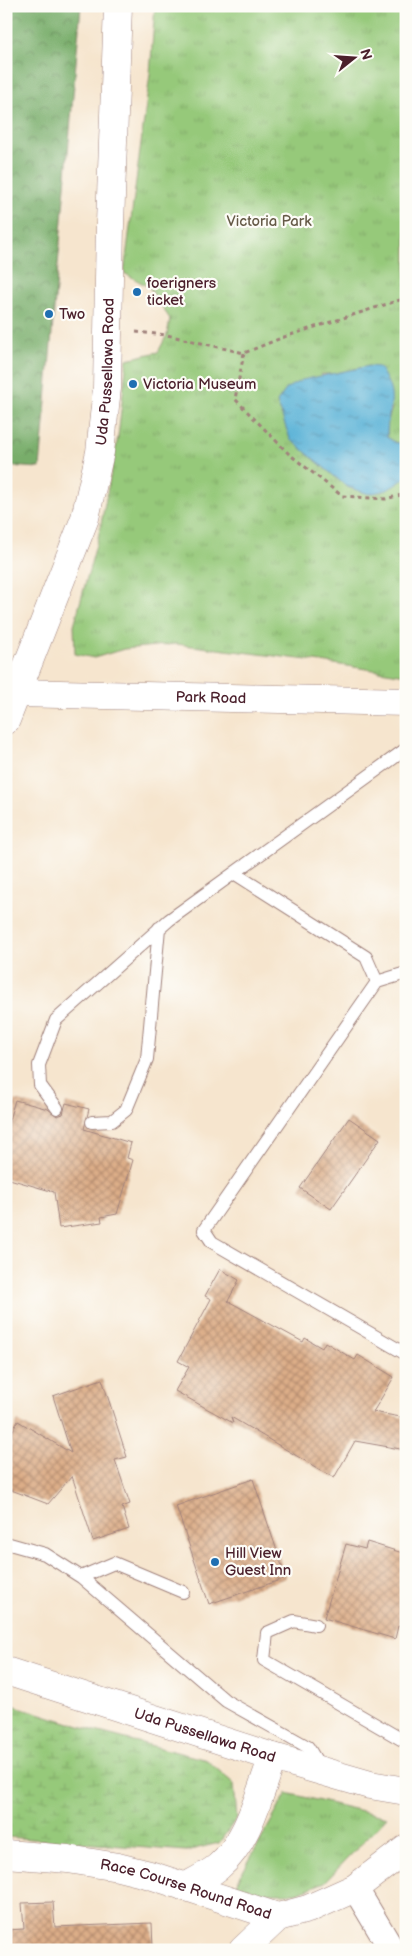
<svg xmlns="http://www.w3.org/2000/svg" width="412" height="1956" font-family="'Balsamiq Sans',sans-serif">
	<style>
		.grass { fill: url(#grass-tufts); stroke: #707452 }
		.forest { fill: url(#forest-crowns); stroke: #61664a }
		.wetland { fill: url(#wetland-marsh); stroke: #707452 }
		.water { fill: url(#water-ripples); stroke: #526881 }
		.building { fill: url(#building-cross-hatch) }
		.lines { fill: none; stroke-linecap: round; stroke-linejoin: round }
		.service-casing { stroke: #a0827c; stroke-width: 14 }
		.minor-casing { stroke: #a0827c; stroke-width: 27 }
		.tertiary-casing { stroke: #a0827c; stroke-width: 29 }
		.primary-casing { stroke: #a0827c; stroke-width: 29 }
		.path { stroke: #a0827c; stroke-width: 3; stroke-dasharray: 4 4; stroke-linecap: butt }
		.service { stroke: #fff; stroke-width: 12 }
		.minor { stroke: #fff; stroke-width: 25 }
		.tertiary { stroke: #fff; stroke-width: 28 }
		.primary { stroke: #fff; stroke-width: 28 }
		.poi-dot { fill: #1f6fb2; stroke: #fdfcf7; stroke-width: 2 }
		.labels { text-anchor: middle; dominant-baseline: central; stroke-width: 4.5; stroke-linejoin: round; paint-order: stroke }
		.park-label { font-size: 15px; fill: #655a47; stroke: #fdfcf7 }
		.poi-label { font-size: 15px; fill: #4a1f2b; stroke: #fdfcf7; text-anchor: start }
		.street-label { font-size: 15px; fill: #4a1f2b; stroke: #fdfcf7 }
	</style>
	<defs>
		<pattern id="grass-tufts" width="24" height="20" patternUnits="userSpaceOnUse" patternTransform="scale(1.25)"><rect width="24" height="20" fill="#96c97a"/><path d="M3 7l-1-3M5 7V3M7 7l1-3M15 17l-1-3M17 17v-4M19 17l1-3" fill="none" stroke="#83ac6a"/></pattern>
		<pattern id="forest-crowns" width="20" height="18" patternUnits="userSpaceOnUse" patternTransform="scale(1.25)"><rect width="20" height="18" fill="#78ad6a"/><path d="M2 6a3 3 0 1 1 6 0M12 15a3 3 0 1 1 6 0" fill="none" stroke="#648c57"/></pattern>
		<pattern id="wetland-marsh" width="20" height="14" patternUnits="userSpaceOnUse" patternTransform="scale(1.25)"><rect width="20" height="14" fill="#96c97a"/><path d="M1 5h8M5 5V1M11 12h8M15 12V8" fill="none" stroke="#83ac6a"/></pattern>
		<pattern id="water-ripples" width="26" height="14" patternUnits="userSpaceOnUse" patternTransform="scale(1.25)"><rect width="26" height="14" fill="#5ab2d7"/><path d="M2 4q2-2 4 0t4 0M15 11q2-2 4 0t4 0" fill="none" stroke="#4c90af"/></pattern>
		<pattern id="building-cross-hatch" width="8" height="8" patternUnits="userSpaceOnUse" patternTransform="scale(1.25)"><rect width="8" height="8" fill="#dcad88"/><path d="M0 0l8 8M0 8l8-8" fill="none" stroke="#b48c6f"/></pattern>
	</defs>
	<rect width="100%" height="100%" fill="#fdfcf7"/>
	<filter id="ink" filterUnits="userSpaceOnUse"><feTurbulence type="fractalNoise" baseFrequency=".02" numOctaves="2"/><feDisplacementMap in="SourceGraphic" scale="10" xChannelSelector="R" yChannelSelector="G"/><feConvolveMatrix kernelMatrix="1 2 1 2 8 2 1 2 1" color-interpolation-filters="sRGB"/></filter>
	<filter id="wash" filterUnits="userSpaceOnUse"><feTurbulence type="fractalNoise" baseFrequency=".0096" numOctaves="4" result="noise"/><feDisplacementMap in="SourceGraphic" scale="20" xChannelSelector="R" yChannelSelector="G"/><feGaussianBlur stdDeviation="1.12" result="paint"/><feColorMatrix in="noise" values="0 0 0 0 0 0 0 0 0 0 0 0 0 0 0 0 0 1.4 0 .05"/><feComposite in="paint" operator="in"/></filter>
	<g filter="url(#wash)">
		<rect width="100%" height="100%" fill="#f6e5ce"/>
		<!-- grass -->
		<path class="grass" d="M155,6H406V441L396,443L387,437V423L392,408L355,369L339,374H321L323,466L347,487L406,478V675L308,660L176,644L124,649L94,658L75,654L74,625L99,534L118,437L127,359L158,352L167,335L170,319L149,287L124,273L150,74Z
			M287,1793L387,1817L325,1882L297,1893H256L236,1884Z"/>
		<!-- forest -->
		<path class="forest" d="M6,6H81L40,468L6,466Z"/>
		<!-- wetland -->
		<path class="wetland" d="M6,1703L99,1732L207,1760L234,1784L237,1818L219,1843L186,1851L6,1837Z"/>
		<!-- water -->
		<path class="water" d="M369,366L379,367C401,400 387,404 387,437L396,443L406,441V478L387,490L369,494L347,487L290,439L277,402L287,388L302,380Z"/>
		<g id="blocks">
			<!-- building -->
			<path class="building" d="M15,1100L48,1109L57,1116L63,1114L66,1103L89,1109L84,1129L131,1143L127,1158L133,1160L117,1214L101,1217L102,1222L59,1228L54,1192L6,1178V1130Z
				M349,1118L380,1139L331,1209L300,1188Z
				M220,1269L239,1280L228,1301L303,1342L305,1338L322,1348L325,1342L355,1360L358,1355L394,1377L373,1412L406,1418V1450L355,1441L334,1478L231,1417L233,1423L175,1391L189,1367L178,1361L211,1299L205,1296Z
				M102,1379L127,1457L115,1460L130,1504L122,1507L129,1529L93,1541L72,1476L48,1504L6,1488V1443L18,1421L71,1453L53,1396Z
				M253,1479L286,1578L209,1604L176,1506Z
				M367,1542L406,1554V1629L398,1626L395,1639L324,1618L346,1544L365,1549Z
				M53,1902L55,1927L152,1923L153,1950H6V1930L24,1929L22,1903Z"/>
		</g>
	</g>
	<g filter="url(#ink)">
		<use href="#blocks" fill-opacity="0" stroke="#a0827c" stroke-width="1"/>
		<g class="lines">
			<defs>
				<path id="service" d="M234,873L366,957L377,982L204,1230L212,1242L406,1354
					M377,982L406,973
					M57,1108L40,1085L39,1065L56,1020L169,920L406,749
					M92,1122L112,1121L126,1110L147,1059L159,928
					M6,1543L45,1554L81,1577L226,1701L308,1747L320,1767
					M81,1577L114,1563L183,1592
					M316,1625L294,1621L267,1633L264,1660L406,1742"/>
				<path id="minor" d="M355,1888L392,1950"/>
				<g id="tertiary">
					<path id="s1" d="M17,693L406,702"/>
					<path d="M243,1950L278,1917"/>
				</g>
				<g id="primary">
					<path id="s2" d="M6,720L85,518L100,452L107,388L110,224L118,6"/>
					<path id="s3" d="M6,1671L273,1757L370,1785L406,1791"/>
					<path id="s4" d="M6,1854L68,1859L118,1867L150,1875L278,1917L308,1909L355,1888L406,1849"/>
					<path d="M185,1887C196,1881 208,1875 218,1867C249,1841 259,1793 273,1757"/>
				</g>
			</defs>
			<!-- service casing -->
			<use href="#service" class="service-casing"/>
			<!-- minor casing -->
			<use href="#minor" class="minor-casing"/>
			<!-- tertiary casing -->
			<use href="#tertiary" class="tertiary-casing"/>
			<!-- primary casing -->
			<use href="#primary" class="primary-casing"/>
			<!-- path -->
			<path class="path" d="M136,332L167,335L244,353L284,337L406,298
				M244,353L235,399L289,454L342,496L385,499L406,494"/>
			<!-- service -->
			<use href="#service" class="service"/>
			<!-- minor -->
			<use href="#minor" class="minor"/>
			<!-- tertiary -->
			<use href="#tertiary" class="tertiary"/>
			<!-- primary -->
			<use href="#primary" class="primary"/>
		</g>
	</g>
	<!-- markers -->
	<g class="poi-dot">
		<circle cx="137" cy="292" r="5"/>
		<circle cx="49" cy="314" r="5"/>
		<circle cx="133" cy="384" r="5"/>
		<circle cx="215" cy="1562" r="5"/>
	</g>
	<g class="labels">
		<!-- park labels -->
		<g class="park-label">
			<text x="269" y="221">Victoria Park</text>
		</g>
		<!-- poi labels -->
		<g class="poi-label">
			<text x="147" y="283">foerigners<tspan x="147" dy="17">ticket</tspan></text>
			<text x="59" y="314">Two</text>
			<text x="143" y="384">Victoria Museum</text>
			<text x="225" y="1553">Hill View<tspan x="225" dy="17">Guest Inn</tspan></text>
		</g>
		<!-- street labels -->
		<g class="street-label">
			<text stroke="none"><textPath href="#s2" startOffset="365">Uda Pussellawa Road</textPath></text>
			<text stroke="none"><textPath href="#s1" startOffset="194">Park Road</textPath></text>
			<text stroke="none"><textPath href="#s3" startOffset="209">Uda Pussellawa Road</textPath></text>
			<text stroke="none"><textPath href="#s4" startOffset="184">Race Course Round Road</textPath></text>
		</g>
	</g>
	<!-- margin -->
	<rect width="412" height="1956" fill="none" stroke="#fdfcf7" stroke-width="25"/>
	<!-- north arrow -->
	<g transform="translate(354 58) rotate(73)" stroke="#fdfcf7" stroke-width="4" paint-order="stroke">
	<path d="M0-4L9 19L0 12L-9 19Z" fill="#4a1f2b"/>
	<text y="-8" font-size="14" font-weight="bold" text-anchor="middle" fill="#4a1f2b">N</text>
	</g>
</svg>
